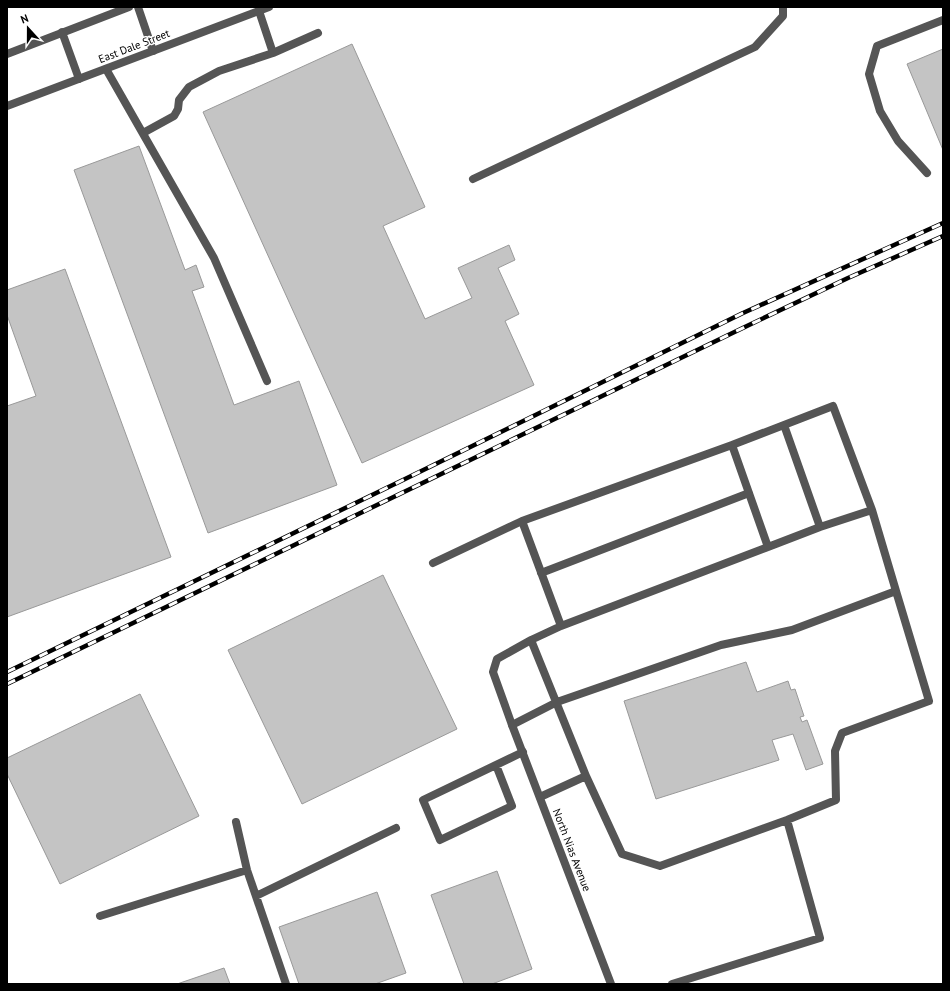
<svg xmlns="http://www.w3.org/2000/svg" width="950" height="991" font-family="'PT Sans',sans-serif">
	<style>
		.building { fill: #c4c4c4; stroke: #999 }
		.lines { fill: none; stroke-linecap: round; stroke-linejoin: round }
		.service { stroke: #555; stroke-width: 8 }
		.minor { stroke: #555; stroke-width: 8 }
		.rail-casing { stroke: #000; stroke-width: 4.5 }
		.rail { stroke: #fff; stroke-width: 3; stroke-dasharray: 9; stroke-linecap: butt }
		.labels { text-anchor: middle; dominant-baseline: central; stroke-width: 3; stroke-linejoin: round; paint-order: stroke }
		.street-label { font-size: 11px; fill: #000; stroke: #fff }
	</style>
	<rect width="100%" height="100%" fill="#fff"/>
	<!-- building -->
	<path class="building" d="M352,44L425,207L383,226L425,319L472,298L458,268L509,245L515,260L498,268L519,314L505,321L534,385L362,463L203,112Z
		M943,49V150L907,64Z
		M139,146L185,270L196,265L204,287L192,291L234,405L299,381L337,485L208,533L74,170Z
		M65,269L171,557L7,617V406L36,396L7,315V290Z
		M383,575L457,729L302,804L228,650Z
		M746,662L757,692L788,681L791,690L795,689L804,716L800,717L802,722L807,720L823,764L806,770L793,734L772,740L779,760L656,799L624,701Z
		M140,694L199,816L60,884L7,774V758Z
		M497,871L532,969L492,984H464L431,895Z
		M377,892L406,973L375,984H299L279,927Z
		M224,968L230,984H177Z"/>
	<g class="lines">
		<!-- service -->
		<path class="service" d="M138,7L153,51
			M259,11L273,53
			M62,32L79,79
			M7,54L129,7
			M106,69L214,258L267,381
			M143,133L174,116L178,109L179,100L189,87L219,71L273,53L318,33
			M927,173L898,141L880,111L869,74L877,46L943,20
			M473,179L755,47L783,16V7
			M784,425L820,527
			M732,445L833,406L872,510L820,527L768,547
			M872,510L896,591
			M522,521L561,626
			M433,563L522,521L732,445L768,547L561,626L531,640L586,776L540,797
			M541,573L749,493
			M531,640L497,659L493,672L512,725L557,702L721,645L792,630L896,591L929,701L842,733L835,751L836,800L787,820L660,866L622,854L586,776
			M496,765L512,806L440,840L423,800L523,752
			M236,822L247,870L286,984
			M256,896L396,828
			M100,916L247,870
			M672,984L820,938L787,820"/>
		<!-- minor -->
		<path class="minor" d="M7,106L269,7
			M512,725L611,984"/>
		<defs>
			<path id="rail" d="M7,672L403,480L743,313L943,223
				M7,684L749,325L848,278L943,236"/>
		</defs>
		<!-- rail casing -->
		<use href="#rail" class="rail-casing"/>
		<!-- rail -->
		<use href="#rail" class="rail"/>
	</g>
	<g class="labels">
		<!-- street labels -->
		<g class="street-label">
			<text transform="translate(134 46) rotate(-21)">East Dale Street</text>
			<text transform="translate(572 850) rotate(69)">North Nias Avenue</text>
		</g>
	</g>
	<!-- border -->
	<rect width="950" height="991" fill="none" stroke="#000000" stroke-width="16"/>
	<!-- north arrow -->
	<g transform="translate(28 28) rotate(339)" stroke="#ffffff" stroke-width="3" paint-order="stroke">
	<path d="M0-3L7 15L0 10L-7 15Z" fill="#000000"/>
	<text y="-6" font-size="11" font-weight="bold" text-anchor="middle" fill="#000000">N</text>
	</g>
</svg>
